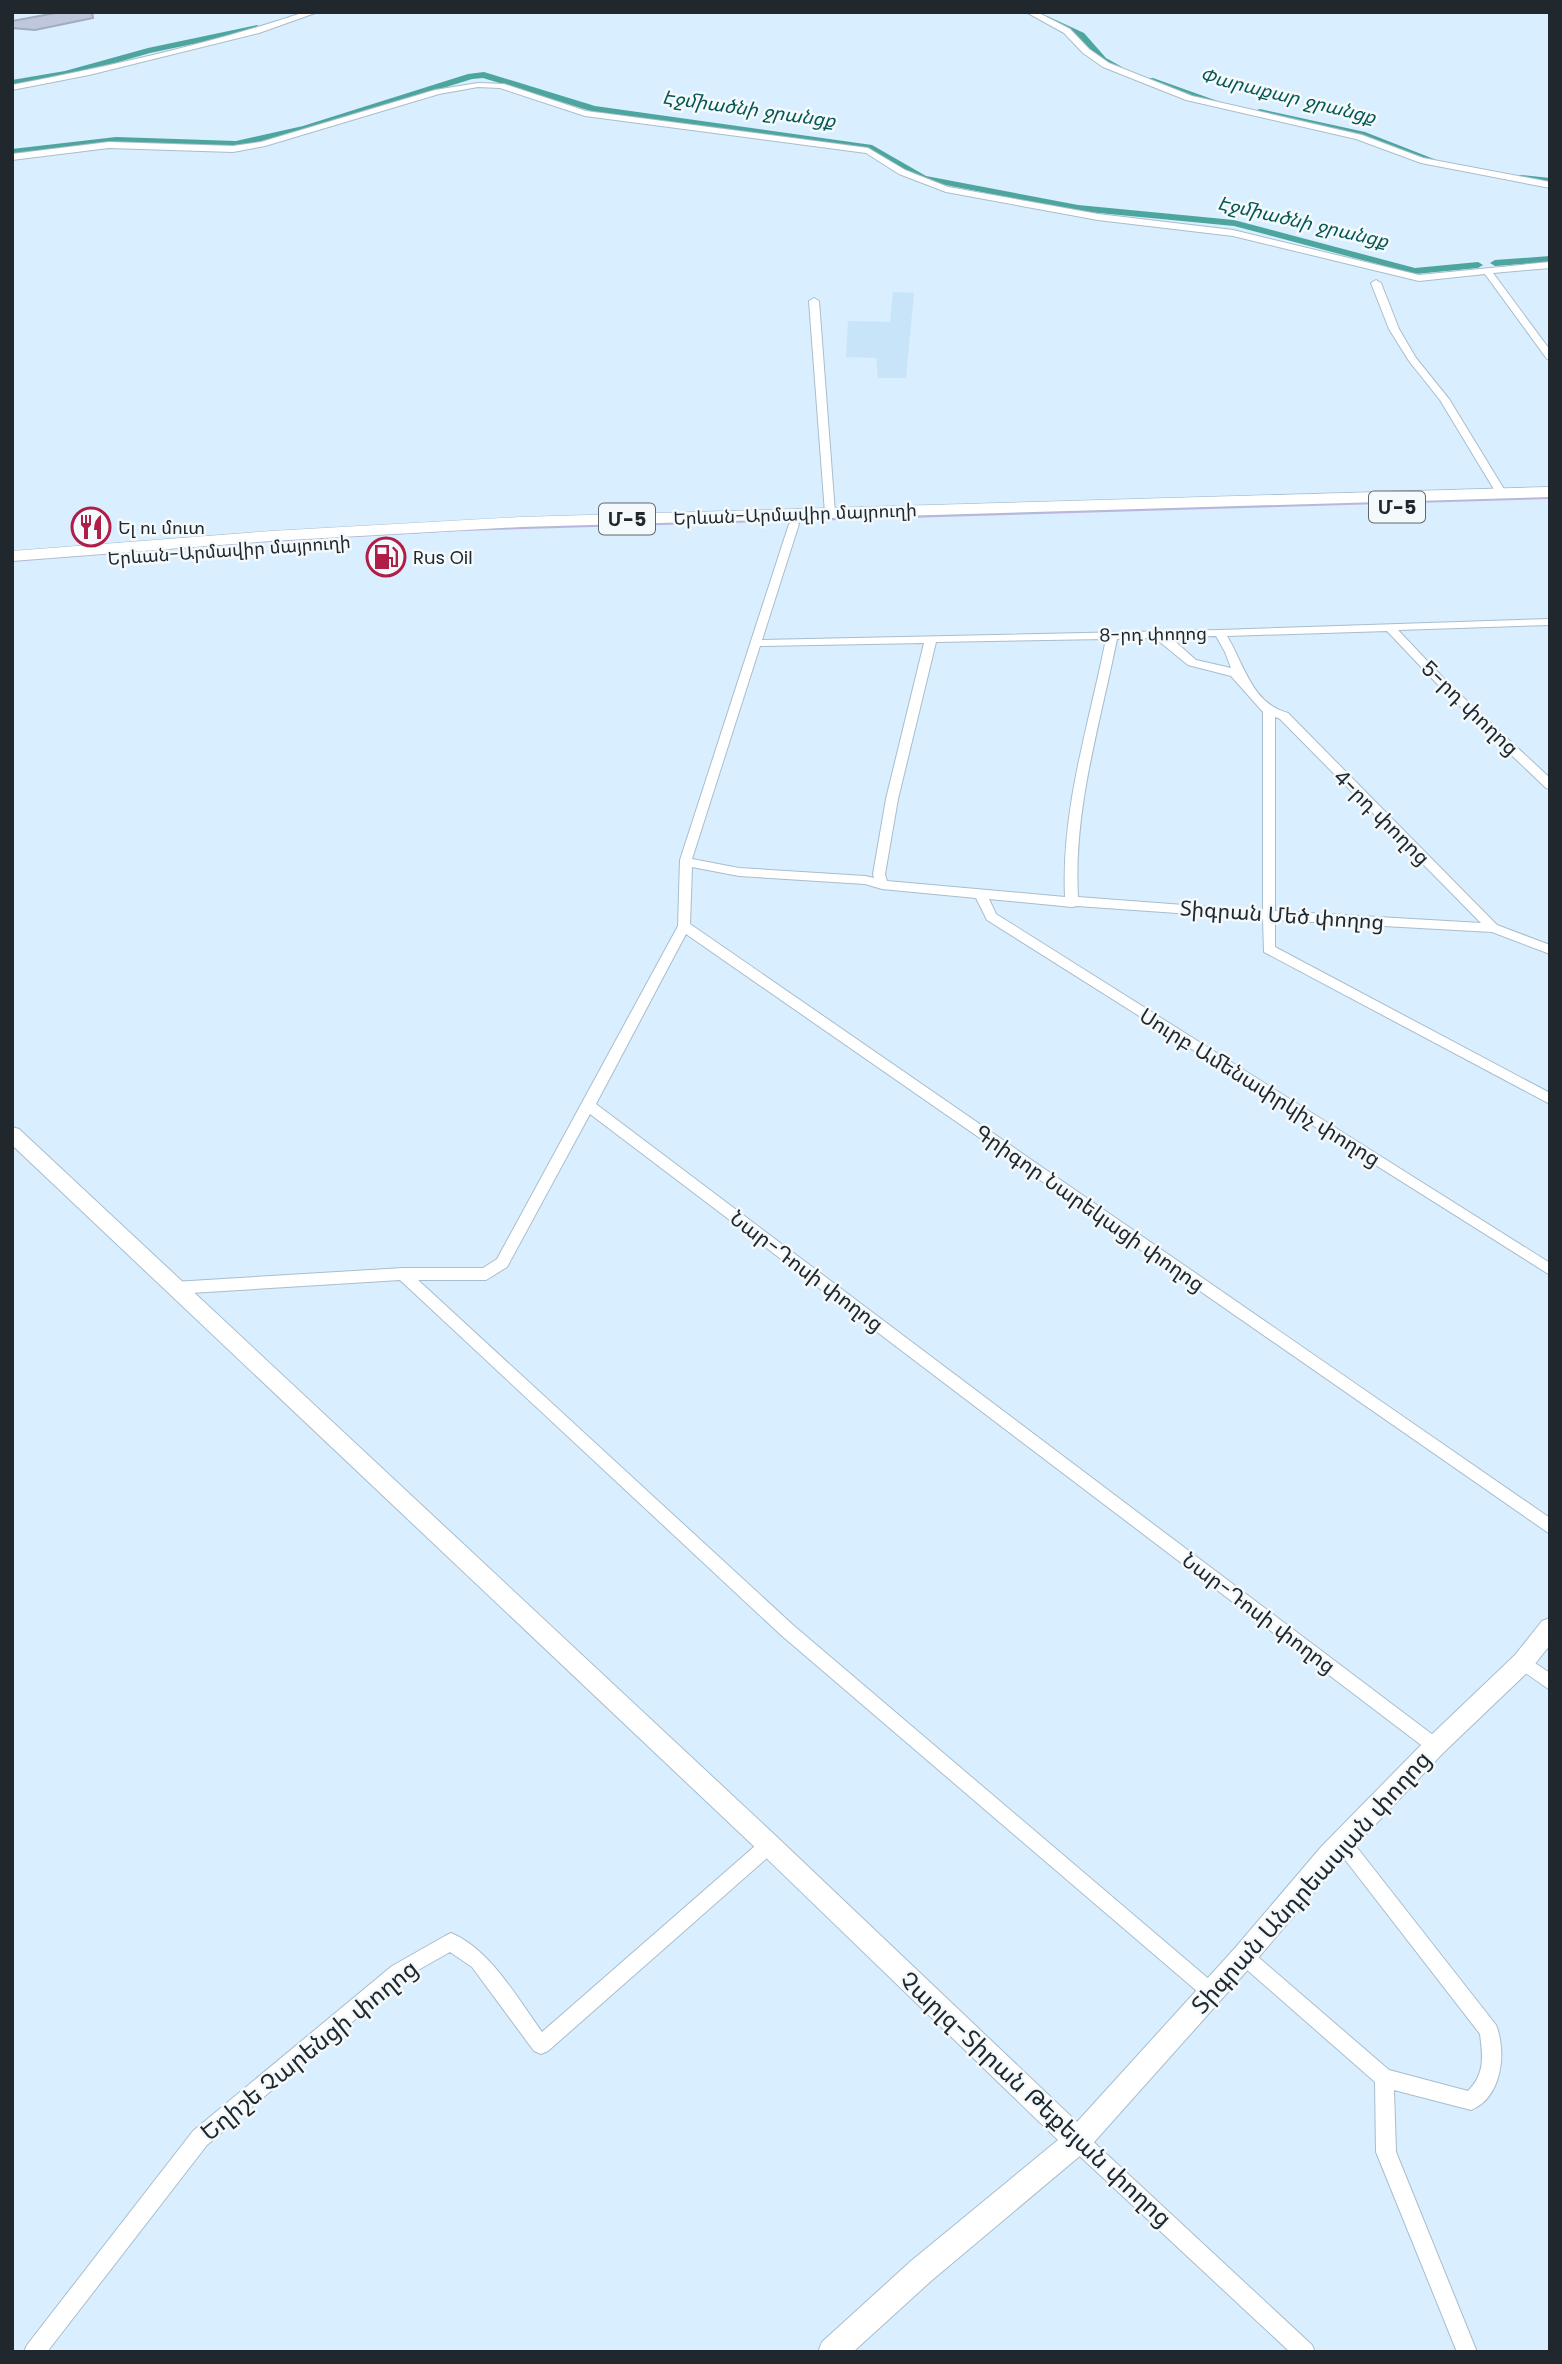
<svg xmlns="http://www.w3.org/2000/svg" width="1562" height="2364" font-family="Poppins,'Noto Sans Armenian',sans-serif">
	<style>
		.built { fill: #c8e4f9 }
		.green { fill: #bcb5e2 }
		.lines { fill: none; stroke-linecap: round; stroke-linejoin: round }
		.canal { fill: #4ca69e; fill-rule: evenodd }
		.building { fill: #bec7dc; stroke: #a2abc0; stroke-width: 2 }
		.minor-casing { stroke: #a9bdcc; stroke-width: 2 }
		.secondary-casing { stroke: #a9bdcc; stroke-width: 2 }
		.trunk-casing { stroke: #a9bdcc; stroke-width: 1 }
		.minor { fill: #fff; fill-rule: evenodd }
		.secondary { fill: #fff; fill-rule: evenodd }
		.trunk { fill: #fff; fill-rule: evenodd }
		.labels { text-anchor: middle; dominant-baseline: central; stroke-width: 5; stroke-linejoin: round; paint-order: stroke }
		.far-street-label { font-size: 18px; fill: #20282e; stroke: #f4f9fc }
		.far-poi-label { font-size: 18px; fill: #20282e; stroke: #f4f9fc; text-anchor: start }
		.far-water-label { font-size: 19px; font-style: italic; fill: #055752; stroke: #f4f9fc }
		.shield { fill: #f4f9fc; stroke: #60676c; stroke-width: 2 }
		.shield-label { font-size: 19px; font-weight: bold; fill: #20282e }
		.street-label { font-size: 21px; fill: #20282e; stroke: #f4f9fc }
		.near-street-label { font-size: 24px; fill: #20282e; stroke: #f4f9fc }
	</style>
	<rect width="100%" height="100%" fill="#d9eefe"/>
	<!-- built -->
	<path class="built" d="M893,292L914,293L906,378H878L876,358L846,357L848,321L890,322Z"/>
	<!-- green -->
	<path class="green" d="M1550,496V499L461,531L269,542L12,562V559L462,528Z"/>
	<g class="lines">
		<!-- canal -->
		<path class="canal" d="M1047,16L1084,33L1106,58L1122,67V71C1102,72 1092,50 1079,38C1070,30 1055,26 1044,21L1043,19Z
			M257,25L261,28L260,30L150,53L66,77L12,86V80L65,71L148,48Z
			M484,72L595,106L872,145L926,176L1078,205L1234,220L1415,268L1478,262L1483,265L1478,268L1415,274L1234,226L1078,211L920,180L869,151L594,112L483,78L472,79L309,130L236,147L116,143L12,155V149L116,137L236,141L303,126L468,74Z
			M1147,78H1153L1223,103L1215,105L1147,82Z
			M1260,109L1365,132L1439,161L1431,163L1359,136L1257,114V110Z
			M1521,175L1550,178V184L1518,180V176Z
			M1550,256V262L1495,266L1490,263L1495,260Z"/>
	</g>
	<!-- building -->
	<path class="building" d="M61,12H92L93,18L35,30L12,28V21Z
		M393,552V566L378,567V553Z"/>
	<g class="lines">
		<defs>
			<path id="minor" d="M305,12H318L259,33L89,75L12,90V85C111,66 210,44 305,12Z
				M1026,12H1037L1070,29L1089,49L1109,63L1192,96L1362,135L1423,158L1550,182V188L1421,163L1356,139L1186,100L1103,67L1083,53L1064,33Z
				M478,83L504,84L586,111L868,148L905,170L948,187L1098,214L1233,230L1419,275L1550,262V268L1493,273L1550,350V360L1547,359L1485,274L1419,281L1233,236L1098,220L946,192L899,174L866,153L585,116L500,88L478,87L439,94L265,146L233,152L109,148L12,160V154L109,142L233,146L261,142L435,90Z
				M1376,280L1381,283L1399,329L1416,358L1449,399L1507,494L1506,496H1498L1440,400L1409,361L1389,329L1371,283Z
				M814,298L819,301L835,513L830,516L825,513L809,301Z
				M794,521L799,524L762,640L1219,630L1550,619V625L1398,630L1450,685L1550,778V789L1546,788L1442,689L1387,631L1227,636C1244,664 1252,704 1288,713L1497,925L1550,945V954L1492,932L1275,920V947L1550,1093V1104L1264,952L1263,919L1077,906L1072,907L989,899L996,914L1550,1263V1275L987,920L976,898L882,889L865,884L739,876L692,867L690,924L1550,1518V1534L686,934L596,1104L1441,1741L1443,1746L1441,1751L1435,1754L1429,1751L590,1114L507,1267L486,1280H418L793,1625L1217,1986L1220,1992L1217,1998L1211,2001L1205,1998L781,1635L400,1280L174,1294L169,1292L167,1288L169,1284L174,1282L403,1268H483L497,1259L678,926L680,860L789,524ZM1216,636L1225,652L1231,668L1196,660L1170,637ZM1155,638L1188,665L1231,676L1263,712V911L1078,897C1073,809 1100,725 1117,639ZM1106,639C1089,725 1061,808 1065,897L887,881L885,874L898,799L936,642ZM924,643L886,799L873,874L874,878L865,876L739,868L692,859L760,646ZM1275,717L1280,719L1481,923L1275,911Z
				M1523,1655L1550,1673V1690L1517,1667L1515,1662L1517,1657Z
				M1342,1834L1348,1836L1496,2025C1507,2052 1502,2098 1471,2110L1394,2090L1396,2152L1477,2352H1457L1376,2152L1375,2082L1238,1962L1235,1956L1238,1950L1244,1947L1250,1950L1389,2070L1468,2091C1485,2074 1483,2057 1480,2034L1336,1848L1333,1842L1336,1836Z
				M769,1837L775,1839L778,1845L775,1851L548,2051L541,2054L534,2051L472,1967L450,1952L404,1978L207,2145L47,2352H24L27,2345L193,2131L392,1966L445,1936L451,1933C490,1949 518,1999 542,2032L763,1839Z
				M1078,2132L1085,2134L1312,2345L1315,2352H1290L1071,2148L1069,2141L1071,2134Z"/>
			<path id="secondary" d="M12,1127L19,1129L777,1837L1077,2122L1235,1948L1321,1847L1427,1739L1515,1655L1542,1621L1550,1618V1645L1531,1669L1443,1753L1339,1863L1253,1964L1087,2150L931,2281L853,2352H818L822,2342L911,2261L1058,2140L761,1853L12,1145Z"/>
			<path id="trunk" d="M1550,487V497L521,527L271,541L12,561V551L271,531L521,517Z"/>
		</defs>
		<!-- minor casing -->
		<use href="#minor" class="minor-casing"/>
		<!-- secondary casing -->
		<use href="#secondary" class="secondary-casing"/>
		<!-- trunk casing -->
		<use href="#trunk" class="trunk-casing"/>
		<!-- minor -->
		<use href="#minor" class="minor"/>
		<!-- secondary -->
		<use href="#secondary" class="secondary"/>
		<!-- trunk -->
		<use href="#trunk" class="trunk"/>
	</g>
	<!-- icons -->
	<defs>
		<symbol id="restaurant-ring" viewBox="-11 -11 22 22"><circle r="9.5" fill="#f4f9fc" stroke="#b01e48" stroke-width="1.5"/><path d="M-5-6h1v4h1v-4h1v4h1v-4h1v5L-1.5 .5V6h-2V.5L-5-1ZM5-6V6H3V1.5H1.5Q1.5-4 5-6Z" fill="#b01e48"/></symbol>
		<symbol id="fuel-ring" viewBox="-11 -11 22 22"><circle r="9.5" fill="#f4f9fc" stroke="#b01e48" stroke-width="1.5"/><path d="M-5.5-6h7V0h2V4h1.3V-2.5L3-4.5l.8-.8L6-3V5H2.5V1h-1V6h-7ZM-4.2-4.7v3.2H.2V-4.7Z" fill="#b01e48"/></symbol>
	</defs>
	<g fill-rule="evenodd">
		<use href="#restaurant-ring" x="69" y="505" width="44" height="44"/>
		<use href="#fuel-ring" x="364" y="535" width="44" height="44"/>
	</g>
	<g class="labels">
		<!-- far-street labels -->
		<g class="far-street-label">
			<text transform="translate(795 514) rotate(-2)">Երևան-Արմավիր մայրուղի</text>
			<text transform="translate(229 550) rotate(-4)">Երևան-Արմավիր մայրուղի</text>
			<text transform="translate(1153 634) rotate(-1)">8-րդ փողոց</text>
		</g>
		<!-- far-poi labels -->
		<g class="far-poi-label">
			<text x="118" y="527">Ել ու մուտ</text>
			<text x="413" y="557">Rus Oil</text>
		</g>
		<!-- far-water labels -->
		<g class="far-water-label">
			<text transform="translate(1288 96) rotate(14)">Փարաքար ջրանցք</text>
			<text transform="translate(749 109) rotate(8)">Էջմիածնի ջրանցք</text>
			<text transform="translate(1303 222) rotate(13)">Էջմիածնի ջրանցք</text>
		</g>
		<!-- shield labels -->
		<g class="shield">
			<rect x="1369" y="491.5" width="56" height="31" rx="5"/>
			<rect x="599" y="503.5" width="56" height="31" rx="5"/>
		</g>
		<g class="shield-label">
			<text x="1397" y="507">Մ-5</text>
			<text x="627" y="519">Մ-5</text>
		</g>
		<!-- street labels -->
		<g class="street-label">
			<text transform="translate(1470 708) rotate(44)">5-րդ փողոց</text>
			<text transform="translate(1382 817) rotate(45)">4-րդ փողոց</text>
			<text transform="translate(1282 915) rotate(4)">Տիգրան Մեծ փողոց</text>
			<text transform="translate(1260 1087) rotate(32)">Սուրբ Ամենափրկիչ փողոց</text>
			<text transform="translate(1090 1208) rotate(35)">Գրիգոր Նարեկացի փողոց</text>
			<text transform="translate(807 1271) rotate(37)">Նար-Դոսի փողոց</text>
			<text transform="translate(1259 1613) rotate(37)">Նար-Դոսի փողոց</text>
		</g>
		<!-- near-street labels -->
		<g class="near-street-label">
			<text transform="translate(1311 1882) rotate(-48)">Տիգրան Անդրեասյան փողոց</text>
			<text transform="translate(309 2050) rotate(-39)">Եղիշե Չարենցի փողոց</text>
			<text transform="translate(1036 2099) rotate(43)">Չարլզ-Տիրան Թեքեյան փողոց</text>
		</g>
	</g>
	<!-- border -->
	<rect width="1562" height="2364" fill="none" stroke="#20282e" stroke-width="28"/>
</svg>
